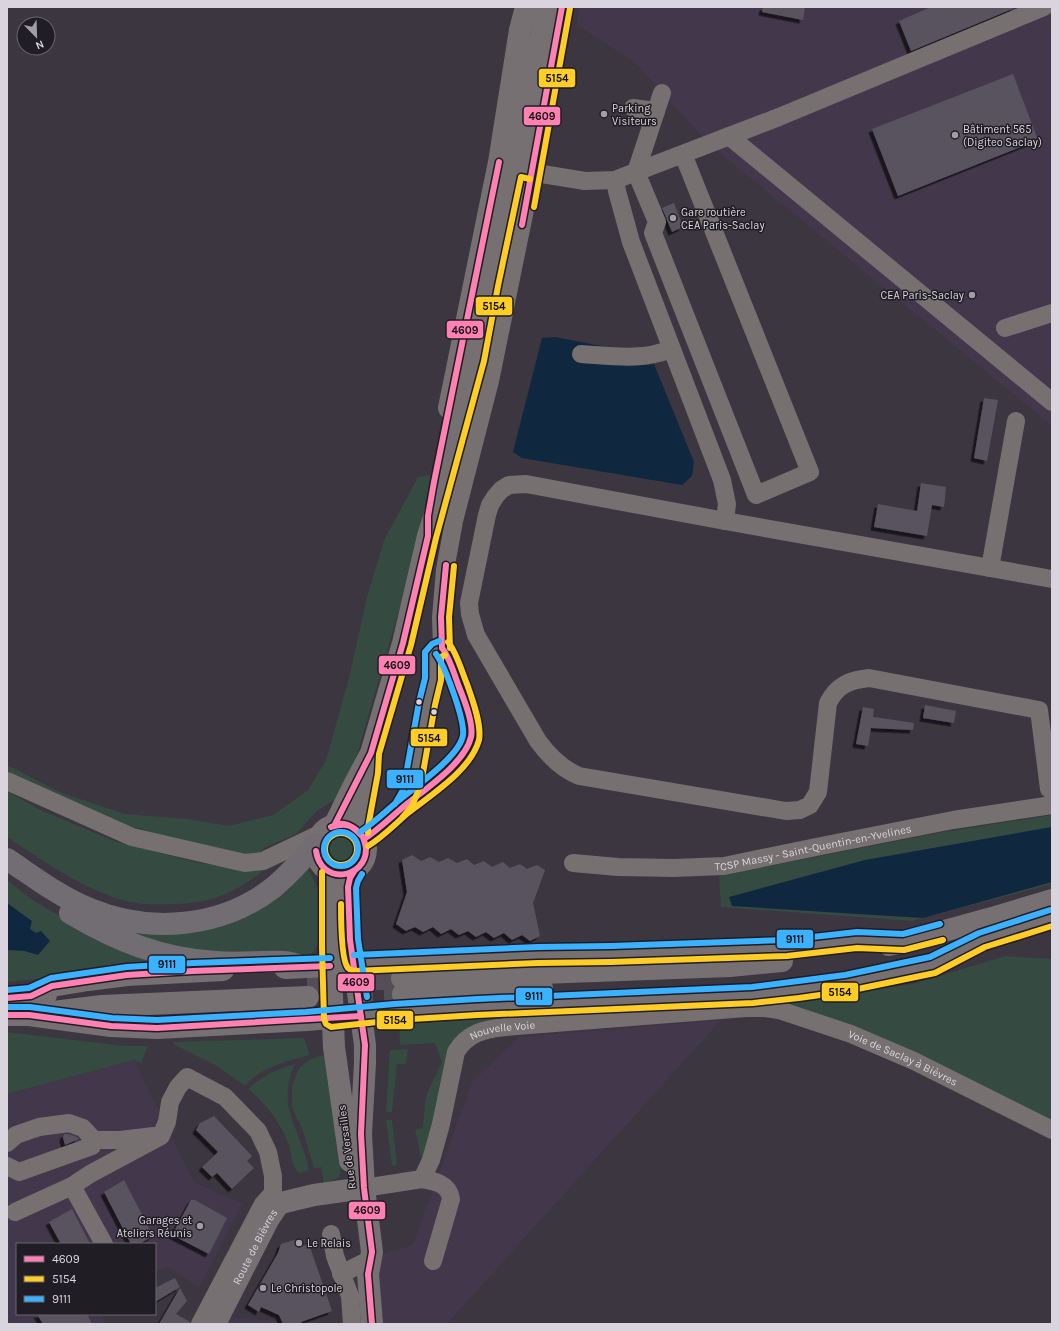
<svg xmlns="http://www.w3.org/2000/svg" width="1059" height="1331" font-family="Karla,sans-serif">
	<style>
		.built { fill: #43374b }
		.green { fill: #354a41 }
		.water { fill: #0f273f }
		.building { fill: #59535f; filter: url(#shadow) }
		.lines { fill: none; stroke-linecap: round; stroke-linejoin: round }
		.major-tunnel { stroke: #534e58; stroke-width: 22; stroke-dasharray: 22 11; stroke-linecap: butt }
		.minor { stroke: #767070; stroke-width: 18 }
		.major { stroke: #777073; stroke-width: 22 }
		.highway { stroke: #726d72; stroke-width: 22 }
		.bus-1-casing { stroke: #211d24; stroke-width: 9 }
		.bus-2-casing { stroke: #211d24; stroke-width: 9 }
		.bus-3-casing { stroke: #211d24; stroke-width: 9 }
		.bus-1 { stroke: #ff80b2; stroke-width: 6 }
		.bus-2 { stroke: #fece26; stroke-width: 6 }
		.bus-3 { stroke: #3bb2ff; stroke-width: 6 }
		.poi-dot { fill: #a29da7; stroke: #211d24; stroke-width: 1.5 }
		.bus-dot { fill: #dad4df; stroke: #211d24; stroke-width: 1.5 }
		.labels { text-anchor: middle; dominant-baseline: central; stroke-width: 3; stroke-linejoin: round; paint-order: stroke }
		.poi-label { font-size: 11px; fill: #dad4df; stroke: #211d24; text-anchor: start }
		.street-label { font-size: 11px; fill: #dad4df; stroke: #211d24 }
		.line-badge { stroke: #211d24; stroke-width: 1.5 }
		.pale-badge-label { font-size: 11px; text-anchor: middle; font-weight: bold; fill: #111 }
	</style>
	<defs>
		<filter id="shadow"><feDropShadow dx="-3.5" dy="3.5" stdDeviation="0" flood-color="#0009"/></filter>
	</defs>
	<rect width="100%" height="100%" fill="#3b3640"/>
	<!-- built -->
	<path class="built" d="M579,7H1052V426L709,144L634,62L577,25Z
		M721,1020L447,1324H345L383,1254L413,1245L472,1082L519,1037Z
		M134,1060L194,1182L243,1204L199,1288L167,1266L155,1272V1244H17V1314H101L106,1324H7V1094Z
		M203,1315L318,1324H198Z"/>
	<!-- green -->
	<path class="green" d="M431,475L411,575L403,596L352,772L341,796L317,811L296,834L266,847L255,855H245L155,840C145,828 136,825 120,829L7,775V765L62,793L125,814L187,819L229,826L273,815L308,790L326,760L349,678L367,597L384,540L418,477Z
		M7,791L40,810L117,842L199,863L236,867L276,860C263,871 250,882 234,890C216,899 196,904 176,904C157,905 136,905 119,899C78,886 42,860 7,837Z
		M1052,815V884L912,921L721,907L719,876L938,833Z
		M339,834C349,835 354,839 358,850C355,859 350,863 341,867L328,861C322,846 326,841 339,834Z
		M306,865L320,892L318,944L315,950L309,956L297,958H232L160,944L110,925L203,926Z
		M7,880L31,899L109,945L174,965L7,982Z
		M1005,956L1052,959V1123L775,1001L853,993L913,984Z
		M557,1009L558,1018L468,1030L422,1161L415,1130L423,1128L425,1102L428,1091L442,1062L435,1043L400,1045L399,1018Z
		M7,1032L124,1046H148L141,1063L134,1060L7,1094Z
		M304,1038L310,1055C287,1061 261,1067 245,1086L215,1065L173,1044L174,1042Z
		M408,1049L406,1064H397L392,1112H386L390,1050Z
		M327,1054L342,1162L339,1177L324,1184L321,1167L314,1169L303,1131L292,1108V1086L299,1068L310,1059Z
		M295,1064C275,1105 301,1130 309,1170L300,1173C291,1169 292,1153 289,1145C280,1122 267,1105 248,1089C261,1077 278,1068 295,1064Z
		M386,1120H392L397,1165L392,1166Z"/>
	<!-- water -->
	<path class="water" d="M555,337L606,347L603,363L635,366L654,364L694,462L692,476L682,485L522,458L513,452L542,338Z
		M1052,827V882L923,918L732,906L729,897L865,860Z
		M7,903L32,921L30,929L36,933L41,931L50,941L38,955L25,951L7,950Z"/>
	<!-- building -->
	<path class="building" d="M763,7H805L803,20L762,12Z
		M931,7H1017L911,51L899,21Z
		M1013,74L1038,140L898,196L872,129Z
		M674,203L683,227L672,232L662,208Z
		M984,398L998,400L987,461L974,458Z
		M921,483L946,487L944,507L932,505L927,536L874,527L878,504L917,511Z
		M925,705L956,711L954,723L923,718Z
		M863,707L874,709L873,717L888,719L914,723L913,730L871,728L868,746L856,744Z
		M412,855L421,861L430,857L439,862L448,858L457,863L467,859L474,865L484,861L492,867L503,862L510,868L520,864L527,869L537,865L545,870L533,903L540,936L530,941L522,935L512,940L504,933L494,938L486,932L476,937L468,931L459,935L451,929L441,934L433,927L423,932L415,927L406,931L396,924L407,892L402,860Z
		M214,1116L252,1156L247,1161L254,1168L232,1189L217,1173L212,1177L202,1167L218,1152L196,1130L200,1123Z
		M64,1134H68L77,1137L79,1139L65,1145L63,1138Z
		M124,1180L153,1236L139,1244H131L104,1192Z
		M191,1200H195L227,1218L209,1254L172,1235Z
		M72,1209L90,1244H61L49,1222Z
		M301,1238L303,1246L309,1244L332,1311L301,1322L302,1324H283L279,1315L261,1307L259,1312L248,1305L278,1253L281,1244Z
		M175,1278L180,1287L155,1302V1288Z
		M180,1288L187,1301L176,1314L190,1322V1324H159Z
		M37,1314H87L92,1324H43Z"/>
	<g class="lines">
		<!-- major-tunnel -->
		<path class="major-tunnel" d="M307,982L402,978
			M351,996L403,994"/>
		<!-- minor -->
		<g class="minor">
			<path d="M662,93L636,172L657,222L653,233L756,495L810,472L683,154"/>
			<path d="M633,108L656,111"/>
			<path d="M729,136L1052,402"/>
			<path d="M522,168L542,174L585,181L615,180L779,117L1044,7"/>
			<path d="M615,180L617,191L631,242L722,480L727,504L725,521L526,484L509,485L501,490L495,497L490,505L487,515L469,603L470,614L476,635L538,741C549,756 562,769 579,776L786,811L800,810L810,805L818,792L828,703C837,685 850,680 869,678L1039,710L1049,789"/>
			<path d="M1005,328L1052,313"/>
			<path d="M581,354C612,356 642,361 671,349"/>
			<path d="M725,521L1052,579"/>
			<path d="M990,568L1016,421"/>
			<path d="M442,648L441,617L445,570L454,521L490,381L527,200L562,7"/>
			<path d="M7,781L132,837L245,863L263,861L322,833"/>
			<path d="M403,806L413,782L427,703L433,679V654L437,650L442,648"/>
			<path d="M364,839C378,831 389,819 402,808C419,794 468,760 471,737C472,731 470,725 469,719C464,695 454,673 444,650L442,648"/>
			<path id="s1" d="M573,863L618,867L674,868L724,866L821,846L953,820L1052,805"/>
			<path d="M7,1143L16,1135L39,1127L69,1123L83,1128L94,1140H120L154,1136"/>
			<path d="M7,1166L19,1172L92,1146L94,1140"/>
			<path d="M422,1179C435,1181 449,1184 451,1199L433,1261"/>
			<path d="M72,1186L104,1244"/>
			<path id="s2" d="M364,1188L422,1179L431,1160L441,1124L456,1052C467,1033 485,1029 505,1027L746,1008H765L779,1010L851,1034L914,1061L1052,1130"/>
			<path d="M15,1212L72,1186L90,1174L161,1136L167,1122L170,1102L178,1087L187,1077L225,1097L258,1131L268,1152L273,1176V1193L278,1205"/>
			<path d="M331,1234L335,1256L350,1296L352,1324"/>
			<path d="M341,1274L363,1263"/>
			<path d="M200,1324L263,1204L273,1193"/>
		</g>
		<!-- major -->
		<g class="major">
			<path d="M449,408L499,162L520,30L526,7"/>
			<circle cx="341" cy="849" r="25"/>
			<path d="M335,824L352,789L371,753L403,643L428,536L434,517L476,359L490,284L502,235L531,81L542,32L544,7"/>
			<path d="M360,833C359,812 367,792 370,771"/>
			<path d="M355,870L350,878L348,887L350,940L354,963L365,1045V1063L361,1134L364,1188L372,1252L368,1274L372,1324"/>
			<path d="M330,872L331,902L330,948L334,1047L350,1161"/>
			<path d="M969,943L1052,918"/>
			<path d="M889,945L904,942L995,917L1052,900"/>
			<path d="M285,968L330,966L393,961L522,955L611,954L787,948L857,940L904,942"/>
			<path d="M402,978L730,966L782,961"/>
			<path d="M403,994L542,988"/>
			<path d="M31,996L52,986L88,980L127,975L223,970"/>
			<path d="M7,998L46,995"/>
			<path d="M7,1015H29L102,1006L308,997"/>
			<path d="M29,1015L111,1026L157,1028L307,1020L395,1012L477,1007L753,995L798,990L846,983L933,965L982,940"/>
			<path id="s3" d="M215,1324L268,1220L278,1205L285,1202L314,1195L364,1188"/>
		</g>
		<!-- highway -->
		<path class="highway" d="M7,859C34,877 60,897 90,909C150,934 222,928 274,887C289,874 303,859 316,844
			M70,913C117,941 162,959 216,962C239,964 261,961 284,962C290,962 298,965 304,967"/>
		<defs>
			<path id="bus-1" d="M522,225L562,7
				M442,648L441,617L446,565
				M335,824L371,753L403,643L428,536V516L434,482L499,162
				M331,827C344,819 354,827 363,837
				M331,827C346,822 353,825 363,837
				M364,839C378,830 389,819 402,808C422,791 465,764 471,737C474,724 464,699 459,687C455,676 449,656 442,648
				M316,851C321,886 366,879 366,849C366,845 364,841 363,837
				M355,870L350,878L348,887L350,940L365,1045L361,1134L364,1188L372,1252L368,1274L372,1324
				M7,998L31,996L52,986L127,975L193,971L330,966
				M7,1015H29L111,1026L157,1028L361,1016"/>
			<path id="bus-2" d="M534,207L570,8
				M450,648L449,617L454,566
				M402,818L412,806L421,784L435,705L441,680V657L445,655
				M325 849a16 16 0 1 1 32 0a16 16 0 1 1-32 0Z
				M368,833V827L378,773L379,754L411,645L436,538L484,361L498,286L521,177L530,179
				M368,846C383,837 395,824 408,813C432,794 471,770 479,740C482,725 472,698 467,684C462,672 456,651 448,642
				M322,872V948L324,1019L326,1024L331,1027L396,1020L477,1015L753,1003L799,998L848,991L935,973L985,947L1052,926
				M341,904C341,916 341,960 348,968C350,970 351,970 354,971L538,963L611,962L787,956L857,948L904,950L943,940"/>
			<path id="bus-3" d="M395,804L403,790L405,780L419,702L425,678V652L432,644L439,641
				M360,832C374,823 385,812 398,801C415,787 460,756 463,735C465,720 445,666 436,654
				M324 849a17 17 0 1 1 34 0a17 17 0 1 1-34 0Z
				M362,874L358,881L356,888L358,939L367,997
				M354,955L538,947L611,946L786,940L857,932L903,934L940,924
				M7,990L29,988L51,978L127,967L193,963L330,958
				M7,1007H30L112,1018L157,1020L306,1012L394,1004L477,999L752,987L845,975L930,957L979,933L1050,910"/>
		</defs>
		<!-- bus-1 casing -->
		<use href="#bus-1" class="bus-1-casing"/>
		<!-- bus-2 casing -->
		<use href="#bus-2" class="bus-2-casing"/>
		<!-- bus-3 casing -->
		<use href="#bus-3" class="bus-3-casing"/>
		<!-- bus-1 -->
		<use href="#bus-1" class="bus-1"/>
		<!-- bus-2 -->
		<use href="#bus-2" class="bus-2"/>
		<!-- bus-3 -->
		<use href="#bus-3" class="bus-3"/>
	</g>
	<!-- markers -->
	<g class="poi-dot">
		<circle cx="604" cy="114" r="4"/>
		<circle cx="955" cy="135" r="4"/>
		<circle cx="673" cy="218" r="4"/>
		<circle cx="972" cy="295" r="4"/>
		<circle cx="200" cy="1226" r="4"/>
		<circle cx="299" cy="1243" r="4"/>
		<circle cx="263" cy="1288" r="4"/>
	</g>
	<g class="bus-dot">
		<circle cx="419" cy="702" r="3.5"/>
		<circle cx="434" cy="712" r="3.5"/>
	</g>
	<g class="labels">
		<!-- poi labels -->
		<g class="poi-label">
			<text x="612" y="108">Parking<tspan x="612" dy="13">Visiteurs</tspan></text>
			<text x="963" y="129">Bâtiment 565<tspan x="963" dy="13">(Digiteo Saclay)</tspan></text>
			<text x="681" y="212">Gare routière<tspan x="681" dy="13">CEA Paris-Saclay</tspan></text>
			<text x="964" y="295" text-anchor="end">CEA Paris-Saclay</text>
			<text x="192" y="1220" text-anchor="end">Garages et<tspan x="192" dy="13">Ateliers Réunis</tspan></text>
			<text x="307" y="1243">Le Relais</text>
			<text x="271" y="1288">Le Christopole</text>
		</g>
		<!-- street labels -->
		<g class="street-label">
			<text stroke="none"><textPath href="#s1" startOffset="242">TCSP Massy - Saint-Quentin-en-Yvelines</textPath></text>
			<text stroke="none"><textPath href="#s2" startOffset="245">Nouvelle Voie</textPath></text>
			<text stroke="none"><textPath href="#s2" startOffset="656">Voie de Saclay à Bièvres</textPath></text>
			<text transform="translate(347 1147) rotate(-97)">Rue de Versailles</text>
			<text stroke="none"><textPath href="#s3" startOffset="87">Route de Bièvres</textPath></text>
		</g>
	</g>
	<g class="line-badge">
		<rect x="538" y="68" width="38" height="20" rx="4" fill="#fece26"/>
		<rect x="523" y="106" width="38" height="20" rx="4" fill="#ff80b2"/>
		<rect x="475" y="296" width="38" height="20" rx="4" fill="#fece26"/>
		<rect x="446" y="320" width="38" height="19" rx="4" fill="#ff80b2"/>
		<rect x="378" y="655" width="38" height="20" rx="4" fill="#ff80b2"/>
		<rect x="410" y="728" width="38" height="19" rx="4" fill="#fece26"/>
		<rect x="386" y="769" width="38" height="20" rx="4" fill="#3bb2ff"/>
		<rect x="776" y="929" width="38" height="20" rx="4" fill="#3bb2ff"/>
		<rect x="148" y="955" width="38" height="19" rx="4" fill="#3bb2ff"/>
		<rect x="337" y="973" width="38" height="19" rx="4" fill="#ff80b2"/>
		<rect x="821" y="982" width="38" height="20" rx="4" fill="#fece26"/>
		<rect x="515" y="987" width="38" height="19" rx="4" fill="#3bb2ff"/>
		<rect x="376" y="1010" width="38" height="20" rx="4" fill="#fece26"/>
		<rect x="348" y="1201" width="38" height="19" rx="4" fill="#ff80b2"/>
	</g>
	<g class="pale-badge-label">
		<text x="557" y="82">5154</text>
		<text x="542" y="120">4609</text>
		<text x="494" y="310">5154</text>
		<text x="465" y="334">4609</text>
		<text x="397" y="669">4609</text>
		<text x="429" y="742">5154</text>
		<text x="405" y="783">9111</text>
		<text x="795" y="943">9111</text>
		<text x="167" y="968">9111</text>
		<text x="356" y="986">4609</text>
		<text x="840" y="996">5154</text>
		<text x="534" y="1000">9111</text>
		<text x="395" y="1024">5154</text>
		<text x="367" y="1214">4609</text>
	</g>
	<!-- border -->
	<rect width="1059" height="1331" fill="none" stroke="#dad4df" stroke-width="16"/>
	<!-- legend -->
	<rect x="16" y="1243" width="140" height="72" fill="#211d24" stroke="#6b666f"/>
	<rect x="24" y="1256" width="20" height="6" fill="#ff80b2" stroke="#6b666f"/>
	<text x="52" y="1263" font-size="12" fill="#dad4df">4609</text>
	<rect x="24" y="1276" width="20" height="6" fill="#fece26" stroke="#6b666f"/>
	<text x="52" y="1283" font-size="12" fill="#dad4df">5154</text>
	<rect x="24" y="1296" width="20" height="6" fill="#3bb2ff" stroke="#6b666f"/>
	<text x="52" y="1303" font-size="12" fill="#dad4df">9111</text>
	<!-- north arrow -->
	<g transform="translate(36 36) rotate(157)"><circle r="19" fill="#211d24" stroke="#6b666f"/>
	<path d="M0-3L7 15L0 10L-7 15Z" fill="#a29da7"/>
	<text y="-6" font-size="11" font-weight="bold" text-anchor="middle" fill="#dad4df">N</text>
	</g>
</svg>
